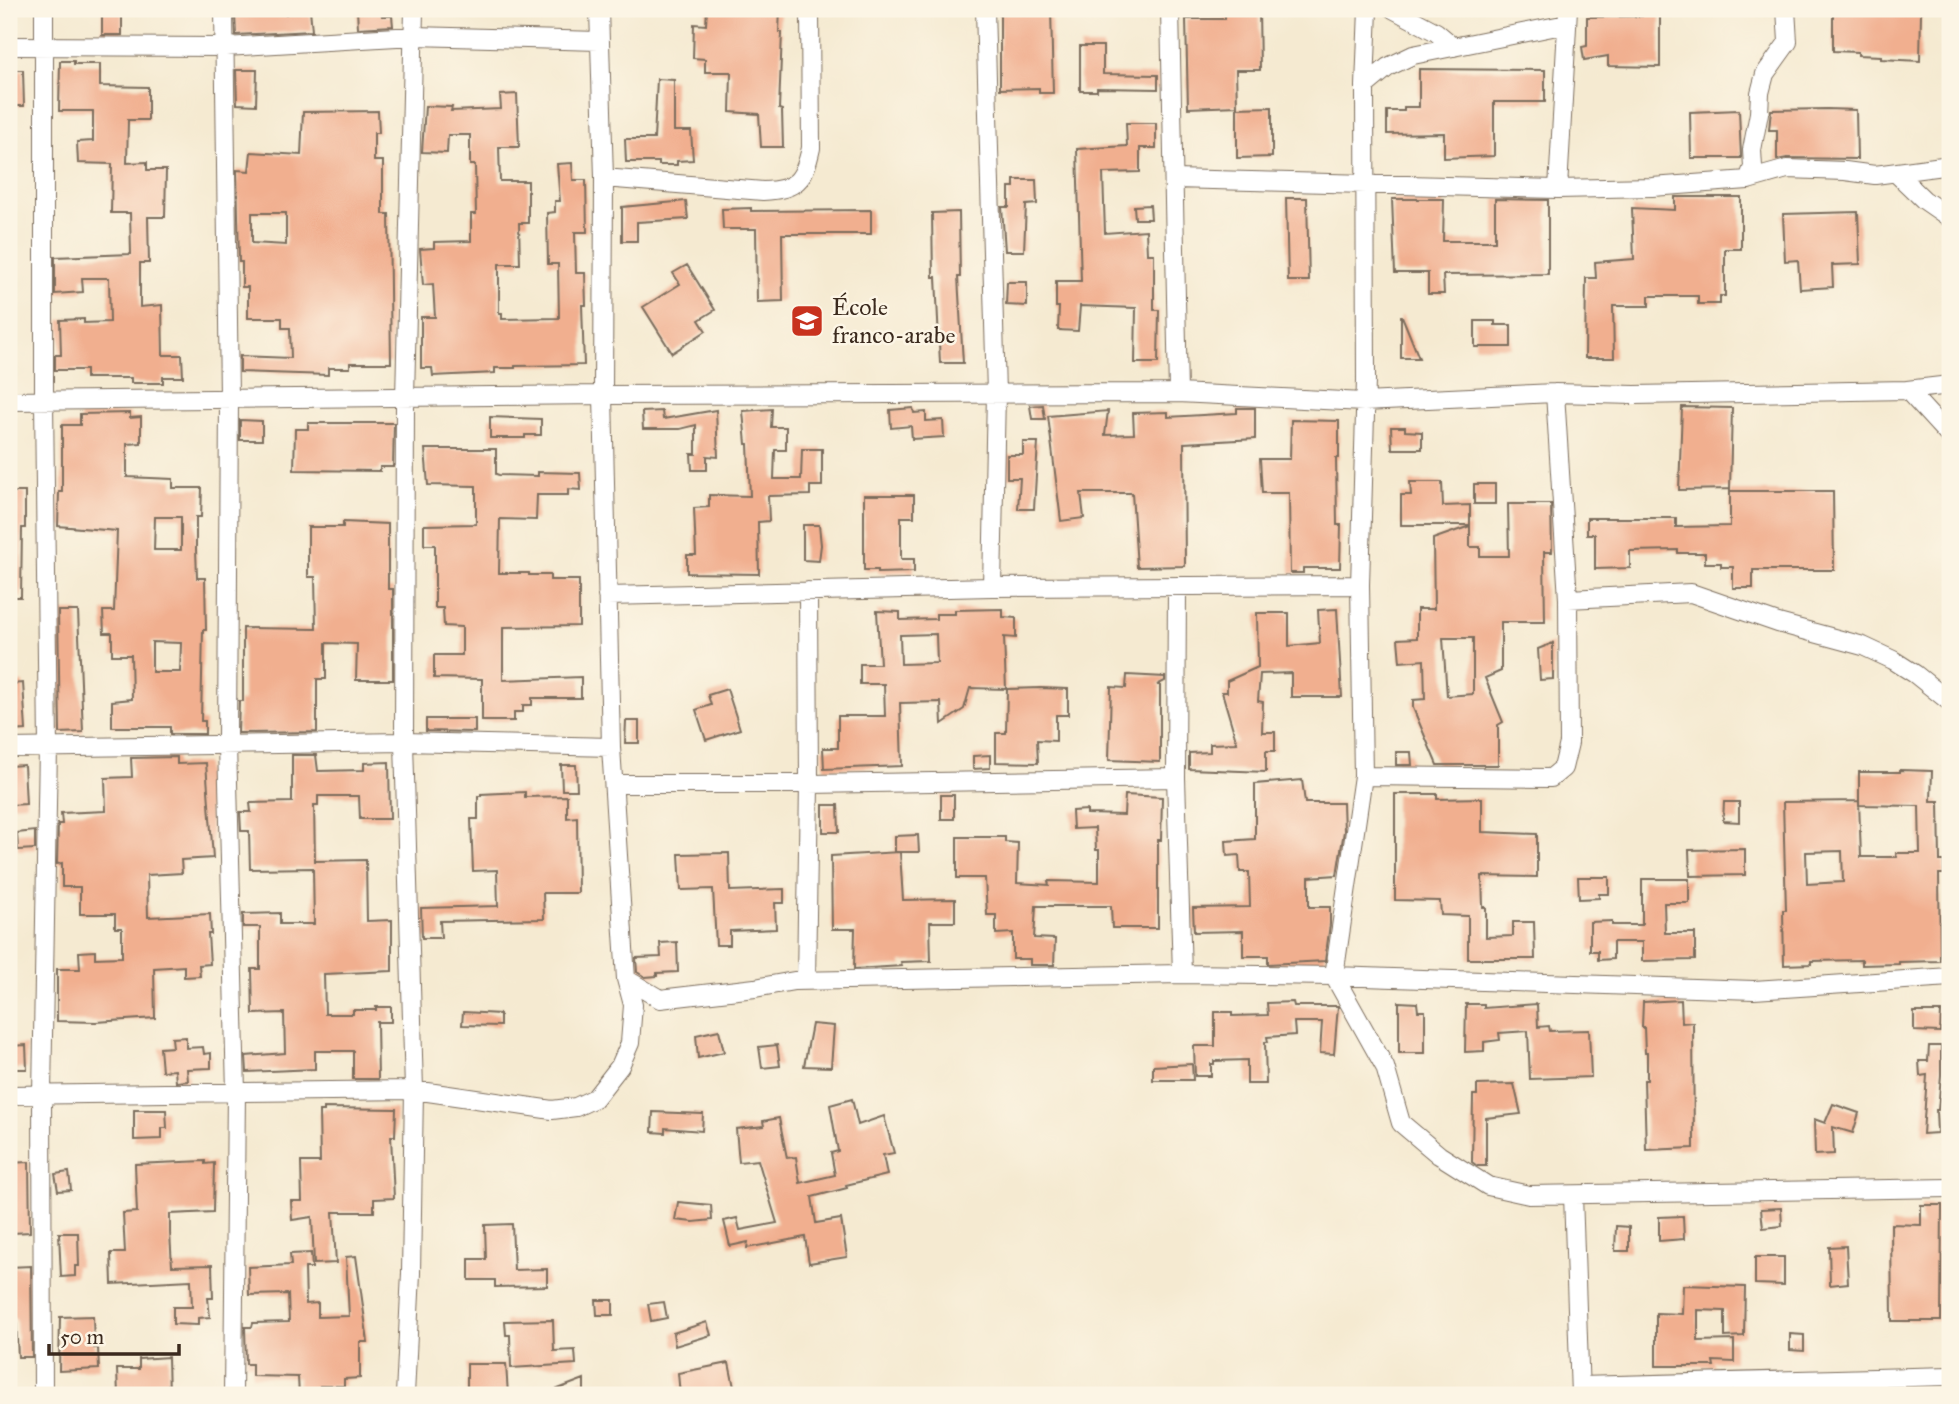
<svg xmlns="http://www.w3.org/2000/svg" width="1959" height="1404" font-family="'IM FELL Great Primer',serif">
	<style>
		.building { fill: #f1af8f; fill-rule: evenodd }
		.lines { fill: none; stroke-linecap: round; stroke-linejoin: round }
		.minor-casing { stroke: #7c6d5d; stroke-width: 20 }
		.minor { stroke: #fff; stroke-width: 18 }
		.labels { text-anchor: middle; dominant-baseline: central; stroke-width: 5; stroke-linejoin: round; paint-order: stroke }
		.poi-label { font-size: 24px; fill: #3b2a1e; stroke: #fcf5e5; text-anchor: start }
	</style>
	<rect width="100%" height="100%" fill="#fcf5e5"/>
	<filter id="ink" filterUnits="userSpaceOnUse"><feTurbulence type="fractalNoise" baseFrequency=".0143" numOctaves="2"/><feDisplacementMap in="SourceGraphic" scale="14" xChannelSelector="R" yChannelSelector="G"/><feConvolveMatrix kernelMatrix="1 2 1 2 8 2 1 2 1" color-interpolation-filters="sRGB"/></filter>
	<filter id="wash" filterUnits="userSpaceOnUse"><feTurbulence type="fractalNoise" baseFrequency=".00686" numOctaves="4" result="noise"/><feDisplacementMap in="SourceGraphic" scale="28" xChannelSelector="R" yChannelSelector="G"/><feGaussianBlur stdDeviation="1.57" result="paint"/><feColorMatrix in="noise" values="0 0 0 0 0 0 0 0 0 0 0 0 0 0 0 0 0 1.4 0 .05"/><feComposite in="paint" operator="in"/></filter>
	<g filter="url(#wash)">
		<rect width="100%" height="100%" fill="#f5ead1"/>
		<g id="blocks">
			<!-- building -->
			<path class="building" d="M102,9H122V35H102Z
				M286,9H310L312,31L236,35L235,14H286Z
				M357,9H381L382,16H392L393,26L358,28Z
				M707,9H780L779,32H782L779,109L782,110L783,147H761L759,114L730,112L731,72H705V59L693,58L694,24L706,25Z
				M1000,9H1051L1053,93H1039V88L1000,89Z
				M1225,9H1259L1260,70H1236L1237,106L1188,108L1186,19H1225Z
				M1642,9H1660V67L1608,66V56L1584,60L1582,47L1587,46V17L1642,16Z
				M1833,9L1921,12L1920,61L1881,59V56L1858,55V52L1833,51Z
				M1080,46H1103V74L1158,75V89L1097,88V91H1080Z
				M60,61H74V64H100V86L148,87V120H128L127,163L147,162V170H166L165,217H148L149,263H140V307L162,305L163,355H182L183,377H163V383H131V378H86V370H55V355H61L60,320L84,319V323L110,322L109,278H82L83,292L55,294V257L131,254L130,213H111L112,164L78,163L77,142L93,141V111H59Z
				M1419,69L1545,70V102H1494V156L1444,158V133L1387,134V111H1404V107H1419Z
				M9,70H23L24,106H9Z
				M236,70H257L256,105L237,104Z
				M657,79L674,80V131H691L693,160L677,161V165H659V162H626L625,139H654Z
				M517,94L519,147H499L500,181H528V223H519L520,264H499V313H502V319L559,318L558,264H548L547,213L555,212V201H560L557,164L572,163L573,180H586L587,232H575L576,273H585L586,305H582L584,365L515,366V368H495V373L433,376L432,368H421V317H435L433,284L423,285L420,249L434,248V242L471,241V214H476L475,165H470V135H448L447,153L422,152L425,106L452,107L451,111L501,109L500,95Z
				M1272,107V157L1237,158V108Z
				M1827,109L1856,110L1857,159L1787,158L1777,160V130H1769L1771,110Z
				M1739,110L1741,158H1691L1690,112Z
				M378,111L379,133H374V161H383V214H389L391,363H350V368H328V375L240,372V356L291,358L290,328H282V318H248V287H242V262H239L237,170L249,171L251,152L301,155L303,112ZM286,213V245L252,243V213Z
				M1126,123H1156V148H1140V172L1103,173L1105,233L1146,230L1147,254H1154V310H1159L1158,363H1135L1136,308L1080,306L1078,331L1058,330L1059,307H1056V281H1081L1077,149L1127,146Z
				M1014,180H1036L1037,204L1026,205L1024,251H1005L1002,207H1009V187H1014Z
				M1675,197H1741V249H1725V296H1720V304H1698V296H1649V306H1613L1614,358H1585L1586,278H1596L1595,262L1634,259L1632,208L1675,210Z
				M1286,198H1307L1309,281H1288Z
				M1392,199H1444L1443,241H1495V199L1548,200V274L1443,275L1444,294H1428V273H1395Z
				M686,201L688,219L637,222V241H622V207Z
				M1150,205L1151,219H1135L1134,206Z
				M751,208V211L871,210V234H782L783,301L757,302L756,229H723L722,209Z
				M959,212L960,277H958L963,363H940L936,277H933L932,213Z
				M1858,212L1860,264L1832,265L1833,287L1800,289L1798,260L1785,261L1783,214Z
				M687,265L715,310L699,320L706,331L672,353L643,307L680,284L673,273Z
				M1007,282H1027V306L1006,305Z
				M1401,316H1402L1419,358H1401Z
				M1475,321H1495V325H1511V347H1475Z
				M1043,405L1045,419H1032L1030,406Z
				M1682,407L1732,408L1730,489L1679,490Z
				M913,408L914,413L926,412V421L943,420L944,437L912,439L911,426L891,428L890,410Z
				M1237,408H1255V439L1184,443L1185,566L1137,567L1132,493H1081L1084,518L1061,521L1048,416L1108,411L1105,435L1134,434L1133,413L1168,412V417L1237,413Z
				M772,409L771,427H786V450H775L774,479H801L802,449H822V486H810V495L768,496L769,521L758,522L759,574L687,573V555H696L694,508L709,507V495L750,496L748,444H746L743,411Z
				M716,410L718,457L707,456V470H692L691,454H696V425L680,429H643L642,412L662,411L663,419Z
				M130,413V418L141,417V443L127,444V477L173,479V488H202L201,517H196V549L197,578H205L206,630H203L201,721H205V734H170V727H112V701L132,699L131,655H112V633H104L103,611H114L117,531L58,526L59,492H62V425H80V414ZM155,517H181V550H154ZM152,642L181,643L180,672H152Z
				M490,417L541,419V435H525V438H490Z
				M240,420L262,421V440H240Z
				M1291,420L1339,421V458H1336L1337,525H1341L1340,568H1303V573H1290L1289,493H1262L1260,459H1290Z
				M308,423H394L393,467H380V471L294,470L295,429H308Z
				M1391,427H1405V431L1422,432V449H1392Z
				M1023,442H1038L1034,509H1018L1020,478H1007V455H1023Z
				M425,449H496V474L499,475L538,476V472L580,473L581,490L568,489V495H537L536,520L500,519L499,573H529V575H550V580H579V626L503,627V680L581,677V698H532V705H523V712H514V721H482V679L434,678V655H462V627L444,626L443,608H435V545H424V525L476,524V486L428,485Z
				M1410,482H1442L1443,506L1470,505V525H1401V495H1411Z
				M1474,484H1495V504H1474Z
				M1730,491H1833L1834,570H1753V588H1733V567H1721V563H1705V553H1678V550L1630,551V568L1595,569V534H1587V518H1676V527L1730,526Z
				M9,492H25V528H22L21,597H9Z
				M864,495H914V517H901V559H914V572L878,573V570H864Z
				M1508,504H1551L1552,552H1544L1545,622H1501V671L1485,678L1503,722L1498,725V765H1437L1413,708V700L1425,699L1424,660L1400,662L1398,639L1417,638V609H1434L1433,539L1470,526V547H1480V556H1509ZM1443,638H1473V694L1447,696Z
				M343,522L388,524V589H393V680H356L357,644L326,643V679H317V732L238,733L239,701H243V628L316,629L315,577H308V527H343Z
				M803,525H819L821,545L819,561L803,560Z
				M1003,609V617L1016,618V638L1004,637L1006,689L970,688L964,709L942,724L941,702L900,703L902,766L824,769L823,748H838V716H885L884,684H860V664H880L877,611L900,612V620L936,619V614H955V610ZM936,634L937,663L901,664L900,635Z
				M1337,609L1342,697H1291V673L1260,674L1258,701L1263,702L1262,732H1275V751H1266V772L1189,769V753L1210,752V744L1237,743L1222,692H1227V681L1258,667L1257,613H1289V646L1320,643L1318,610Z
				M58,611H78L83,732L60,733Z
				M1553,643V679L1540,680L1538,649Z
				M1127,675L1165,677V681L1157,685H1160V762L1109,760L1111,687L1126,688Z
				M23,683L26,730L9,731V684Z
				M1040,688L1068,689V715H1056V741L1037,740L1038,763L996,762V733H1006L1007,689Z
				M727,689L740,729L706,740L696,710L711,705L708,695Z
				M426,719H475V732L426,731Z
				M626,721H639V743H625Z
				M1396,752H1411L1412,765H1396Z
				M292,755H316L318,771L364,770V763L389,762L390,819H360L359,796H318V805H314L315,861L366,860L367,921L392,920V971L324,974L325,1014H353V1010H376V1007H391V1022H377L378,1079H353V1051H315V1069L247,1072L246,1056L285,1053L284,1013L253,1014L252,969H260V927H243V914L280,913V924H314L313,868L250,869L249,831H241L240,812H251L250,803L292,802Z
				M990,755V768L973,769V756Z
				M177,757V764L206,763L213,858L181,860L182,873L147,875L148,917L210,914L211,934H208L210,964L199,965L200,976L184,977V966L154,968L155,1018L96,1022L57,1021V969H80L79,952L95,951V958L122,957V928H115V914H80V887H62V863L57,864L58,824H62L61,813L106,811L105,778L132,777L131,758Z
				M24,765L26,804L10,805L9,766Z
				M561,765H576L577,790H562Z
				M1900,770L1932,771L1931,801H1939L1940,861H1944V874H1939L1940,961L1899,962V964L1862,965V960L1811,961V964L1784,965L1783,910H1786L1783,802L1859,801L1861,857H1897L1896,853H1920L1919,806L1859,805V772H1900ZM1842,851L1843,882L1807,884L1806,852Z
				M1302,780L1305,803H1343L1344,831L1337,875L1309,877V907H1330V924L1325,961L1268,964V956H1243V931L1194,932L1193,908L1250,907L1249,872H1240L1239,855L1227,856L1226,841L1255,839V784Z
				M525,792V797L567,796V818L577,817L578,893H543L544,919L440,921L441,938H422L421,908L498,906L497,870L473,871L471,819H478V796H481V794Z
				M1395,794H1437V799L1482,798V832L1537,834V877L1482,876L1483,907H1486V937L1513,936V922H1534L1535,959H1468V916L1441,915L1440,901L1395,900Z
				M941,795H954V819H941Z
				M1125,795L1162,797L1161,840H1158V928H1112L1111,906H1036L1034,938L1055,939L1054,965H1030V959H1013V933L996,934V915H987L985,878H957V837H1005V842L1018,843L1017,883L1049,885L1048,881L1099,882V850H1096L1095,828L1073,829L1072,811L1087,810V814L1124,815Z
				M1724,802H1739V822L1723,821Z
				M823,805H838L839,832H823Z
				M35,831V849L18,850L17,833Z
				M918,835L919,852H895V836Z
				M1745,849V875L1690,876L1689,850Z
				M900,852L903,900L955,899V922H930L931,961L901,962L902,966L854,969L855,929H832L831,856Z
				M729,853L730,891L784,889V903H775L776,929L730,931V945H716L713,889L681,890L679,854Z
				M1578,877H1609V894H1599V898L1579,899Z
				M1642,879H1689V903H1664L1665,933H1695V960L1642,961V942H1613V959L1598,960V951H1590V922L1612,921V925H1642Z
				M677,942L678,972L657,973V976L645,977L637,972L636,958L661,957L660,943Z
				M1681,1000L1682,1023L1693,1022L1694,1148L1646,1150L1644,1080H1647V1053H1645L1644,1027H1642L1643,1002Z
				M1293,1002L1294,1006H1338L1334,1054L1320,1053L1322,1022H1294L1295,1035L1267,1037L1268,1042H1265L1266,1084H1247V1060L1214,1061V1064H1211V1076H1195L1194,1046H1215V1012H1232V1016L1268,1015L1267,1003Z
				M1399,1002L1417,1003L1418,1011H1425V1053H1399Z
				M1466,1004H1484V1008L1537,1004L1538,1027L1549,1026L1550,1031L1589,1030L1591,1077L1530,1079L1528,1031L1499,1033L1500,1040L1484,1042V1051L1465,1052Z
				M463,1012L500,1014V1026L462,1025Z
				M1914,1012H1941L1940,1032L1914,1031Z
				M812,1024L834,1026L831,1067L804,1066Z
				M719,1030L724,1052L698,1058L696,1035Z
				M186,1037V1048L203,1047L204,1054L211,1053V1068L187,1069L188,1081L176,1082L175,1070L162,1071L160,1048L173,1047L172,1038Z
				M26,1045L27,1069H9V1046Z
				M777,1045L780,1066L762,1068L759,1047Z
				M1929,1046H1941V1075L1938,1110H1936L1937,1133L1923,1134L1927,1075L1920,1076L1919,1061H1928Z
				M1192,1064L1193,1080H1153V1066Z
				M1514,1084L1521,1114L1486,1118V1166H1477L1472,1162L1473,1095H1477V1085Z
				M852,1099L858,1125L884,1116L894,1153L883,1155L887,1175L846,1185L847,1188L812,1197L816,1223L841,1219L847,1257L809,1263L805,1237L747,1248L748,1242L730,1246L724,1221L737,1218L740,1230L777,1223L758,1160L739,1162L736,1129L764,1126L763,1121L779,1118L787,1158L796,1157L800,1183L835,1175L831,1153L838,1151L830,1105Z
				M1833,1104L1859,1113L1853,1133L1833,1127L1834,1154L1815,1155L1814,1119L1825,1123Z
				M324,1108L396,1109L395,1136H391L394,1198L374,1199V1212H333L336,1263L314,1264L312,1217L292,1220L291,1201H302L301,1162H320L319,1111H324Z
				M134,1110H166L167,1128H162V1139L134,1140Z
				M653,1112L703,1114L702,1131L665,1128V1133L652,1132Z
				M205,1161V1164L214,1163L213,1212L170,1214V1233L172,1266L212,1265L213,1298H208L210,1317L198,1318V1325L173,1324V1307H192L191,1280L112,1284L111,1253H125L123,1213L137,1212L135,1164Z
				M29,1162L30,1232L12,1233L9,1163Z
				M69,1172L71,1190L58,1191L55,1174Z
				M678,1202L711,1205L712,1220L693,1222L675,1220Z
				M1921,1205H1942L1941,1321H1892L1891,1224L1921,1225Z
				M1781,1208L1782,1226L1763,1228L1761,1209Z
				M1683,1216L1684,1239L1659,1241V1217Z
				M512,1224L514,1270L547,1269V1286L495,1287V1280H469V1259H486L485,1225Z
				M1616,1226L1629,1227V1251H1615Z
				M59,1233H78L79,1266H75V1276L61,1277Z
				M1846,1246L1848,1283L1830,1285L1829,1247Z
				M311,1253L312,1268H305L306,1304L318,1303V1317L349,1316L346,1257L356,1256L368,1342H360V1378L344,1379V1386H320L321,1395H299L298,1377L252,1376V1364H246L245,1327H252L253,1323L289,1322L288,1294L249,1295L248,1267L291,1265L290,1254Z
				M1755,1257H1784V1285L1755,1284Z
				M31,1266L32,1357H18L16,1318H9V1267Z
				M1683,1285L1745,1287L1744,1336L1725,1337V1311L1698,1310V1341L1734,1340V1362L1713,1361L1714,1366H1656V1313L1682,1314Z
				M596,1300H613V1315H597Z
				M664,1302L667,1318L651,1321L648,1304Z
				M93,1316L94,1348H98L99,1369L59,1371L60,1317Z
				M553,1320L554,1351L575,1350L576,1364L511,1368L510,1335H506L505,1321Z
				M707,1322L711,1335L675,1346L673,1333Z
				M1790,1334L1804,1335V1351L1790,1350Z
				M168,1357L169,1395H118L117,1369H139V1359Z
				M729,1363L734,1387L712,1395H680L678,1373Z
				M467,1364H506L508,1395H467Z
				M584,1379V1395H546L545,1394Z"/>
		</g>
	</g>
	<g filter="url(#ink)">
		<use href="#blocks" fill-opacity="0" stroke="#7c6d5d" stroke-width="2"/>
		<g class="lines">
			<defs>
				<path id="minor" d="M224,9L229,398L227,744L236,1092L233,1395
					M985,9L996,393L992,587
					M1170,9L1178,393
					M1368,9L1365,86L1366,380L1360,585L1363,776L1334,976L1385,1067L1401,1123L1439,1155L1488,1186L1529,1195L1950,1188
					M1393,9L1436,32L1454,47
					M9,46L225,47L414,36L599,41
					M1365,86L1388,67L1413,55L1567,24
					M1897,174L1924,200L1950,218
					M604,178L763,191C797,190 804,180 811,148L810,9
					M1174,179L1558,189L1652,187L1748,180L1787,169L1845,171L1875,175L1950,165
					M1748,180L1753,167L1752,150L1759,113L1760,93L1765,74L1788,42L1786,9
					M1558,189L1568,9
					M1907,390L1950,385
					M9,401L603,395L1178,393L1364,402L1555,393L1635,395L1907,390L1950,437
					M1177,586L1176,778L1182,974
					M607,596L992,587L1360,585
					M1568,599L1691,593L1778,623L1863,646L1893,660L1915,674L1950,702
					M9,748L404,742L611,747
					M1363,776L1551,778L1563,768L1569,743L1568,599L1555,393
					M614,784H809L1176,778
					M626,979L660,999L755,988L794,981L1182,974L1334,976L1754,990L1950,977
					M806,981L809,784L808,591
					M9,1095L414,1090L552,1110L576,1107L595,1098L620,1066L630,1043L633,1005L626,979L611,747L603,395L604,178L599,9
					M1573,1195L1580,1395
					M1580,1386L1950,1376
					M43,1395L42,1094L48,747L44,401V9
					M405,1395L411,1273L414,1090L404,742L405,398L414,9"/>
			</defs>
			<!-- minor casing -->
			<use href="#minor" class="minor-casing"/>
			<!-- minor -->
			<use href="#minor" class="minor"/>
		</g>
	</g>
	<!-- icons -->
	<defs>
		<symbol id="school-square" viewBox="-11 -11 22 22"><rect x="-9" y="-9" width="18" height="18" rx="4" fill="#c8321e" stroke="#fcf5e5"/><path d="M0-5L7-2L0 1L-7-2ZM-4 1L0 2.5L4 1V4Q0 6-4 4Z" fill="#fff"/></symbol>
	</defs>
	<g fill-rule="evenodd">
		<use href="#school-square" x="788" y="302" width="38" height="38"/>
	</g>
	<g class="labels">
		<!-- poi labels -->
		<g class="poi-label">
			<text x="832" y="307">École<tspan x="832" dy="28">franco-arabe</tspan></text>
		</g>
	</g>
	<!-- margin -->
	<rect width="1959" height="1404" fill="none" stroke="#fcf5e5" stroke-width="35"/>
	<!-- scale -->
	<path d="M49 1344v10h130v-10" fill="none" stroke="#3b2a1e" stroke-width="3.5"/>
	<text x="60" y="1344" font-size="21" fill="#3b2a1e" stroke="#fcf5e5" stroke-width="5" paint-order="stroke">50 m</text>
</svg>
